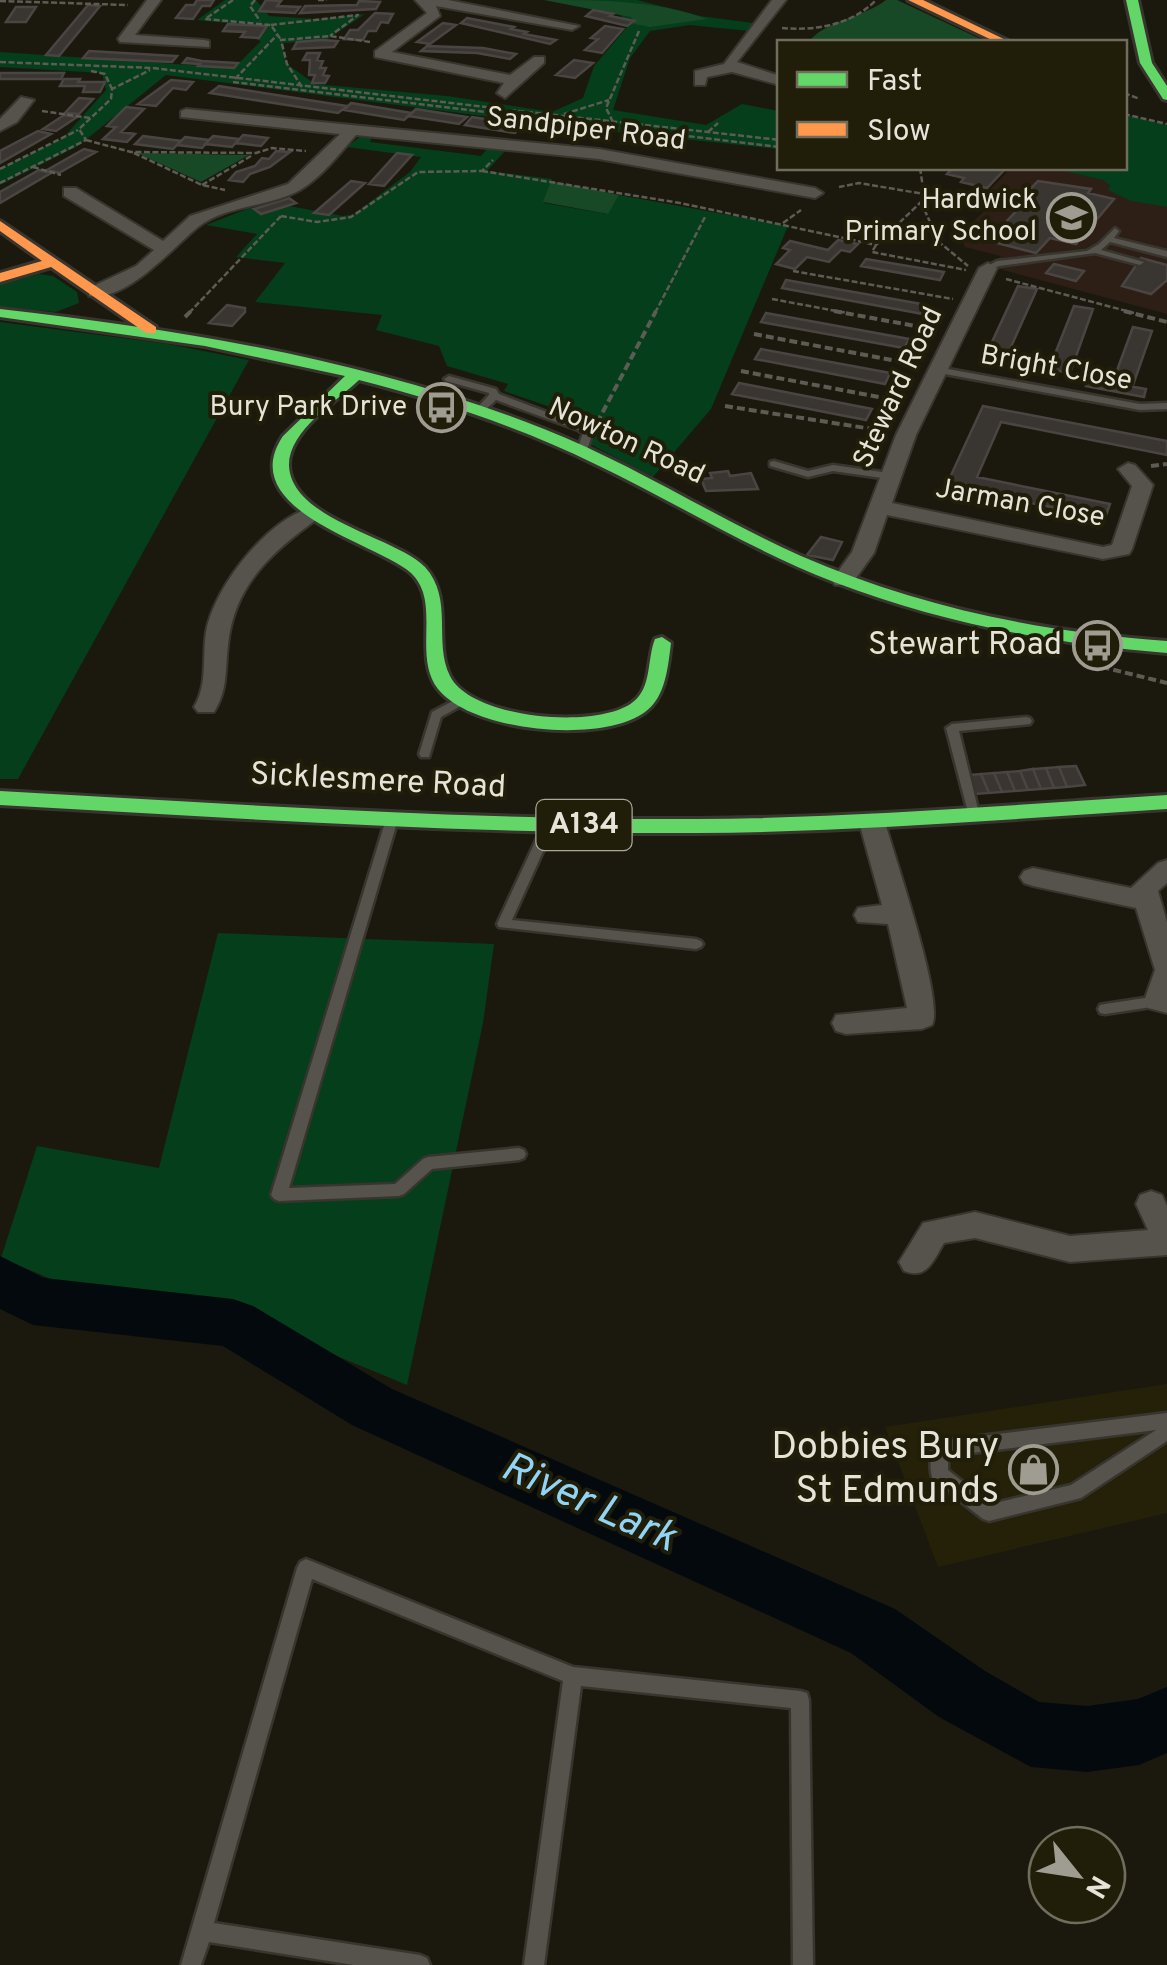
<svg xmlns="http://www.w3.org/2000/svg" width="1167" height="1965" font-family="Overpass,sans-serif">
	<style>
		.built { fill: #252108 }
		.education { fill: #2d1e16 }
		.green { fill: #043e1b }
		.forest { fill: #184927 }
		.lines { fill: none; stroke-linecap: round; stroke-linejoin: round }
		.river { fill: #03090c; fill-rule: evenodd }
		.building { fill: #393531; stroke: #4a4542; stroke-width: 2.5 }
		.lane-casing { stroke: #37352d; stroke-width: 5 }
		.street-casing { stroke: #37352d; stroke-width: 4 }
		.fast-casing { stroke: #37352d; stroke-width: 6 }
		.slow-casing { stroke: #37352d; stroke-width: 6 }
		.path-far1 { stroke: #5d5b54; stroke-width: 2.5; stroke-dasharray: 6 2.5; stroke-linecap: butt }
		.path { stroke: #5d5b54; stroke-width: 4; stroke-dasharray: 8 4; stroke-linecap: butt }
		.lane { fill: #55534b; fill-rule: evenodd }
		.street { fill: #55534b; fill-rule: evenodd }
		.fast { fill: #63d668; fill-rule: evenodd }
		.slow { fill: #ff974d; fill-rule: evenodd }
		.labels { text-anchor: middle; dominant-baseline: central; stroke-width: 8; stroke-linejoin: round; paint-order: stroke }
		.far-street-label { font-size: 28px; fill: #e6e4d8; stroke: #201d09 }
		.far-poi-label { font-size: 28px; fill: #e6e4d8; stroke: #201d09; text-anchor: end }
		.shield { fill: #201d09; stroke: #aba89a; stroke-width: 2.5 }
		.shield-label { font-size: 30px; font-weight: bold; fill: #e6e4d8 }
		.poi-label { font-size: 32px; fill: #e6e4d8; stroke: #201d09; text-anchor: end }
		.street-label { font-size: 32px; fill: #e6e4d8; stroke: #201d09 }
		.near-poi-label { font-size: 38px; fill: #e6e4d8; stroke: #201d09; text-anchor: end }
		.near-water-label { font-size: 42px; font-style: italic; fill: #91d4f6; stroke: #201d09 }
	</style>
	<rect width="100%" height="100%" fill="#1b190e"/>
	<!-- built -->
	<path class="built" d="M1167,1384V1513L938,1567L885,1427Z"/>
	<!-- education -->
	<path class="education" d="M1125,115L1167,125V314L992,267L1001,256L965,247L959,235L996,200L984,196L1011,168H1124Z"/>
	<!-- green -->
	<path class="green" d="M225,0H256L269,16L317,19L365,14L325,41L282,43L287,64L315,84L447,96L552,112L583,98L594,66L628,26C619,1 578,4 555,0H637L700,16L760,24L749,31L690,25L650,31L630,58L613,110L706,125L742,104L779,111V149L560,126L166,75L78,146L0,185V168L63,138L106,90L102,73L0,67V52L234,68L261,41L257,40L265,27L197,20Z
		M1125,115L1167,125V207L1131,201L1108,190L1110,185L1103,180L1051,168H1124Z
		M361,136L372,137L370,142L481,156L487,149L505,151L487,171L552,179L544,203L607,214L619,195L788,226L711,409L653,477L590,444L600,424L504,391L508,384L447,366L439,346L376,330L382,315L255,302L285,263L236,257L257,234L206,225L252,207L261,214L289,206L343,216L354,214L410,172L421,157L347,147Z
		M39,274L53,276L77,292L79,303L56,312L0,307V284Z
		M0,322L168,344L249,360L18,779H0Z
		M218,933L494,944L483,1023L407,1385L315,1347L198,1313L94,1297L1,1258L37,1146L159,1168Z"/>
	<!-- forest -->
	<path class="forest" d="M544,0C598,0 657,0 707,19L650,27L634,24L631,17Z
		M886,0H897L987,42H809C825,20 863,18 886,0Z
		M137,153L249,155L201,182Z
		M551,181L619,195L608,214L543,202Z"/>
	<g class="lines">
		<!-- river -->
		<path class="river" d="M0,1256L44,1278L233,1299L253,1306L392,1389L895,1609L985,1671L1039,1702L1087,1706L1138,1699L1167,1687V1753L1139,1765L1087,1772L1031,1767L939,1717L851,1653L352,1425L223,1346L33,1325L0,1309Z"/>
	</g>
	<!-- building -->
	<path class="building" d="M197,0H214L210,6H202L193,19L176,18L186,5H194Z
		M266,0L281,1L277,6L300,7L295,13L259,11Z
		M359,1L380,2L376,9L300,13L305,6L357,5Z
		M88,5L100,6L59,56L46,55Z
		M16,7H36L26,22H6Z
		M593,10L613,14L610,16L634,21L627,26L586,16Z
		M375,13L393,14L388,23L381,22L376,31H368L363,40L344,39L350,30H358Z
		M467,18L514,27L511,29L527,32L524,34L556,40L550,44L461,23Z
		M443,23L456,25L430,44L417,42Z
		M228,24L267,26L259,38L241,37L245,32L223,31Z
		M605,26L623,29L602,53L585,50L598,39L591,38Z
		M322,40L338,41L334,47L293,49L297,42Z
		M427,46L483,48L516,54L510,59L477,53L421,51Z
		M89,51L177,56L172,62L83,58Z
		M307,53H320L317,60L323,61L320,68H326L323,75L329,76L325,83H312L315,75H309L310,60H303Z
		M187,58L202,61L238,63L234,68L198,66L200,64L183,63Z
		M574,60L593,63L575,78L556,75Z
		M0,73H64L61,79H0Z
		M64,79H80L78,82H105L100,92H83L85,86H60Z
		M171,80L193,82L186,90L173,88L156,106L138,104Z
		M219,86L347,106L338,113L210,93Z
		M79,98L93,99L79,114L65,113Z
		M351,103L412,113L404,120L344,110Z
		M126,107L144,109L121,132L135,134L127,142L103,139L116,127L107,126Z
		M416,109L467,117L459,124L408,116Z
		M64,115L77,117L56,131L43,129Z
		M472,117L522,125L515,133L465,125Z
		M38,131L51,134L0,163V151Z
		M243,135L268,138L261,146L236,143Z
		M143,136L181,141L173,149L135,144Z
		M213,136L239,139L232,147L205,144Z
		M185,137L209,140L202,148L177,145Z
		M84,149L96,152L59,173L47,170Z
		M276,151L290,152L270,167L250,174L243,182L229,180L236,172L255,166L262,158L269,159Z
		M397,153L412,155L384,186L369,184Z
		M947,168H1006L987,188L961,182L964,178L947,174L952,169Z
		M39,170L51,173L0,203V192Z
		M351,181L365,183L329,215L314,213Z
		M1038,181L1091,189L1088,193L1114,199L1076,244L1050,238L1036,253L997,243L1013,225L1005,223L1019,208L1005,205L1013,196L1021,198Z
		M289,198L296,203L261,214L254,209Z
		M838,240L858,244L850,252L841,250L829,262L807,257L795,269L776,264L790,250L783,248L790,241L828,250Z
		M1141,258L1167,265V280L1151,294L1122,286Z
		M866,259L944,272L940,280L861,266Z
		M1054,264L1084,271L1076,281L1046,273Z
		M786,280L927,305L923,314L782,288Z
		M1018,286L1037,289L1005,360L985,357Z
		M227,305L245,308V312L232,326L209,323Z
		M1074,306L1093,309L1070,373L1049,369Z
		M766,313L909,339L904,348L761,322Z
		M1133,327L1152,331L1133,385L1113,381Z
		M761,349L890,373L885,384L755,359Z
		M1089,379L1146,389L1144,397L1086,386Z
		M739,383L872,409L866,420L732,394Z
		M983,406L1167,441V455L1001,422L977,477L1110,504L1105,518L946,486Z
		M728,471L730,476L751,473L758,489L706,491L701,479L712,478L710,473Z
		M821,537L842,542L833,560L807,555Z
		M1076,766L1085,785L1067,787L1059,767Z
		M1059,767L1067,787L1054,788L1046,768Z
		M1046,768L1054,788L1041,789L1033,769Z
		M1033,769L1041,789L1028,790L1020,771Z
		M1020,771L1028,790L1015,791L1007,772Z
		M1007,772L1015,791L1002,792L994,773Z
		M994,773L1002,792L989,793L981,774Z
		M981,774L989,793L975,794L968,775Z"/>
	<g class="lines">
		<defs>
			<path id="lane" d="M1115,228L1119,231L1114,238L1167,251V257L1110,242L1101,250L1144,262L1140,265L1095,253L999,266L988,271L984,268L997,261L1087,251L1099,244Z
				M937,367L1140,404L1167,403V409L1140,410L934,372V368Z
				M449,376L496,389L499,394L584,426L593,432L587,450L582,453L577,450L583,433L578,430L496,400L482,413H476L474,411L489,395V393L446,381L444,379Z
				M774,461L808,471L833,465L889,473L894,476L889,479L833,471L808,477L770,466V462Z
				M462,696L468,700L466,703L441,717L429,757H421L419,754L432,712Z
				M1026,717L1030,718L1032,721L1030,724L959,731L979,813L973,817L969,816L946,728L952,724Z
				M392,815L398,819L289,1188L395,1184L423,1159L428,1157L519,1148L524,1150L526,1154L524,1158L519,1160L432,1169L404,1194L399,1196L279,1201L274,1199L271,1195L386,819Z
				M549,821L555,825L512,920L696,939L701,941L703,944L701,947L696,949L499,927L497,924L543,825Z
				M1158,996L1163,997L1165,1001L1163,1005L1158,1006L1105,1014L1100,1013L1098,1009L1100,1005L1105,1004Z
				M1167,1413V1441L1081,1498L989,1521L983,1519L933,1480C929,1470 930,1453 934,1443L940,1441ZM1156,1430L1071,1485L991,1504L948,1470V1456Z
				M306,1559L573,1667L800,1691L807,1693L809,1700L813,1965H793L791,1708L581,1686L544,1965H524L563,1681L312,1579L214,1923L420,1955L427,1958L430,1965H354L209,1942L201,1965H181L297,1568L300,1562Z"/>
			<path id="street" d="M147,0H161L135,35L204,40L209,41V47L120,42L118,39Z
				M415,0H448L579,26L572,30L436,6L440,16L392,52L510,75L534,57H544V63L505,98L497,93L504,83L375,57V51L427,13Z
				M772,0H786L737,62L780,76V85L732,72L707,77L705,85H695V71L724,64Z
				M21,97L34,100L17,122L0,131V119Z
				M186,109L599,149L815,188L823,193L815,198L599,159L356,135C339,154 322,177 300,190C270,207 225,205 198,227C171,249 127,302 89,296V288L136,266L154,250L64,196V188H76L163,241L190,216L288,184L340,134L181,117V111Z
				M988,263L997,268L916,435L892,503L1103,547L1112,545L1132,486L1118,469L1128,463L1135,465L1153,485L1132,549L1129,554L1103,559L887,515L874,553L851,585H835L832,580L852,552L896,435L979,268Z
				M313,507L323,513L320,517C273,551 234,584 228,645C225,670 228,690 214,712H198L194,707C208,684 202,657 206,632C214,587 268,518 313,507Z
				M872,813L885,822C894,856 945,1002 932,1025L922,1029L846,1034L836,1031L832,1023L836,1015L907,1008L888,924L858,922L854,915L858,908L882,905L859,822Z
				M1167,860V883L1158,891L1167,922V1013L1148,1008L1144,1001L1155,970L1136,908L1033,886L1024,883L1020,877L1024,871L1033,868L1131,888L1158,863Z
				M1151,1191L1162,1195L1167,1206V1255L1070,1262L975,1238L944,1243C933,1261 927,1280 904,1271L899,1262L923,1223L975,1212L1070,1236L1148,1230L1136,1204L1140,1195Z"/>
			<path id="fast" d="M1126,0H1138L1152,63L1167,86V100L1163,99L1140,63Z
				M0,309C185,330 370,360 544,429C633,464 714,517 801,556C918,607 1040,632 1167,641V653C1053,644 941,623 834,582C751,550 675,502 595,464C520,427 440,401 359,380C337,401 288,431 289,466C292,520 396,537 425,567C454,599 433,642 450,676C471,719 598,730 633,702C652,688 647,658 655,639L662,637L671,643C668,666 666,697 645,712C602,744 472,732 438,689C412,656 442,602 411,573C378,543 233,511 283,436L345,376L205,346L0,317Z
				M0,791C232,804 465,820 697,819C854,818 1011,805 1167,795V809C1011,819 854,832 697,833C465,834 232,818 0,805Z"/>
			<path id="slow" d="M908,0H923L1010,42H996Z
				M0,221L156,327V333H146L51,267L0,282V273L42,261L0,231Z"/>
		</defs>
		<!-- lane casing -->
		<use href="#lane" class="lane-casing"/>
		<!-- street casing -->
		<use href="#street" class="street-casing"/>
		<!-- fast casing -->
		<use href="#fast" class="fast-casing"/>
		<!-- slow casing -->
		<use href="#slow" class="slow-casing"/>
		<!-- path-far1 -->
		<path class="path-far1" d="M233,0L205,19L271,25L281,40
			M255,0L250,6L260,21
			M318,0H327
			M0,1L128,5
			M271,25L358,15L330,36
			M782,28C815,31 852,25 876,0
			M0,62L153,68L494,108
			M91,71L105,74L112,89
			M235,79L278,34
			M233,82L780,147
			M302,87L287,64L281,40L330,36L370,42
			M1124,93L1140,99
			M510,110L780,140
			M42,111L90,118
			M564,114L609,100
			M1124,114L1167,124
			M613,122L606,108L639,31
			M708,132L718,123
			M86,140L131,152L256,153L272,148L306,151
			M134,153L202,185L225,190
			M33,167L61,175
			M920,168L924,194
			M0,169L78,130
			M482,171L680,203L876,245L921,202L924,194L859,183L839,187
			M0,183L86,140L79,129L111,99L112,89L150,70
			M202,185L251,156
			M921,202L939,242L968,266
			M281,216L317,222L351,217L418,172L482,171L493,160
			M783,223L801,210
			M876,245L872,252L966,270
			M793,271L953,299
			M1006,279L1134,313
			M772,299L847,313
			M189,313L281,216
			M655,313L705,217"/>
		<!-- path -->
		<path class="path" d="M834,311L937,330
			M1124,311L1167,322
			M185,317L191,311
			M754,334L918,365
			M741,371L900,401
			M725,406L885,431
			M597,423L656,311
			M1151,466L1167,464
			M1090,664L1167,683"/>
		<!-- lane -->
		<use href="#lane" class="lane"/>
		<!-- street -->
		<use href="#street" class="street"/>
		<!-- fast -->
		<use href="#fast" class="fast"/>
		<!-- slow -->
		<use href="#slow" class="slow"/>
	</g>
	<!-- icons -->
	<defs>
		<symbol id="school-ring" viewBox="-11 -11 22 22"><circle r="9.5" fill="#201d09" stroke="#9f9d91" stroke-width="1.5"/><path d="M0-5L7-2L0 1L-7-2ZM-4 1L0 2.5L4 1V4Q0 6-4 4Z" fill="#9f9d91"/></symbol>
		<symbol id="bus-ring" viewBox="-11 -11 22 22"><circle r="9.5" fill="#201d09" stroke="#9f9d91" stroke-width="1.5"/><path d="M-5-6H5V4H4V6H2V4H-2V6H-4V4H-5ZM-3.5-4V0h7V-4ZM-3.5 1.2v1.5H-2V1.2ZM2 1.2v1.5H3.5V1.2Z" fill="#9f9d91"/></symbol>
		<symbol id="shop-ring" viewBox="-11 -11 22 22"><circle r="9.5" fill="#201d09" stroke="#9f9d91" stroke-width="1.5"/><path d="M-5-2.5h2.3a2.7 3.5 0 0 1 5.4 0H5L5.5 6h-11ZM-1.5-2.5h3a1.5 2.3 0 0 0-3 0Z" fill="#9f9d91"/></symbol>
	</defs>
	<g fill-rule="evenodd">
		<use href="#school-ring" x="1044" y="190" width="55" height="55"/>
		<use href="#bus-ring" x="414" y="380" width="55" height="55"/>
		<use href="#bus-ring" x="1070" y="618" width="55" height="55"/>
		<use href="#shop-ring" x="1006" y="1442" width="55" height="55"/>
	</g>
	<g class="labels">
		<!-- far-street labels -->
		<g class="far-street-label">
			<text transform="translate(586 130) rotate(7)">Sandpiper Road</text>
			<text transform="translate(1056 369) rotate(10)">Bright Close</text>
			<text transform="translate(899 388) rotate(-65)">Steward Road</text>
			<text transform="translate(626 442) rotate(25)">Nowton Road</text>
			<text transform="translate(1020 504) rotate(10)">Jarman Close</text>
		</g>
		<!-- far-poi labels -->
		<g class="far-poi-label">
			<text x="1037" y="201">Hardwick<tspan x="1037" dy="32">Primary School</tspan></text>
			<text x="407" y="408">Bury Park Drive</text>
		</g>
		<!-- shield labels -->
		<rect class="shield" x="536.5" y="800" width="95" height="50" rx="8"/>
		<g class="shield-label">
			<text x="584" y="825">A134</text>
		</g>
		<!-- poi labels -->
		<g class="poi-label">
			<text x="1062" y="646">Stewart Road</text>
		</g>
		<!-- street labels -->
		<g class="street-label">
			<text transform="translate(378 782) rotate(3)">Sicklesmere Road</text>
		</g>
		<!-- near-poi labels -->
		<g class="near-poi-label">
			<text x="999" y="1448">Dobbies Bury<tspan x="999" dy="44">St Edmunds</tspan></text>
		</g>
		<!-- near-water labels -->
		<g class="near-water-label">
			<text transform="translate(588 1504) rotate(24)">River Lark</text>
		</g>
	</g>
	<!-- legend -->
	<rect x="777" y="40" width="350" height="130" fill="#201d09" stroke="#6f6d5c" stroke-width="2.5"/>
	<rect x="797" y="72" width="50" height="15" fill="#63d668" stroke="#6f6d5c" stroke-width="2.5"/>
	<text x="867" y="90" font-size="30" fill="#e6e4d8">Fast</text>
	<rect x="797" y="122" width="50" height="15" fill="#ff974d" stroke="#6f6d5c" stroke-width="2.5"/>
	<text x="867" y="140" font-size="30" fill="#e6e4d8">Slow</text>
	<!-- north arrow -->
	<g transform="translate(1077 1875) rotate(120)"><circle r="48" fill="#201d09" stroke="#6f6d5c" stroke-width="2.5"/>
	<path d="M0-8L18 38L0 25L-18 38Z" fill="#9f9d91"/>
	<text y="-15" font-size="28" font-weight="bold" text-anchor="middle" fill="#e6e4d8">N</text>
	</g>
</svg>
